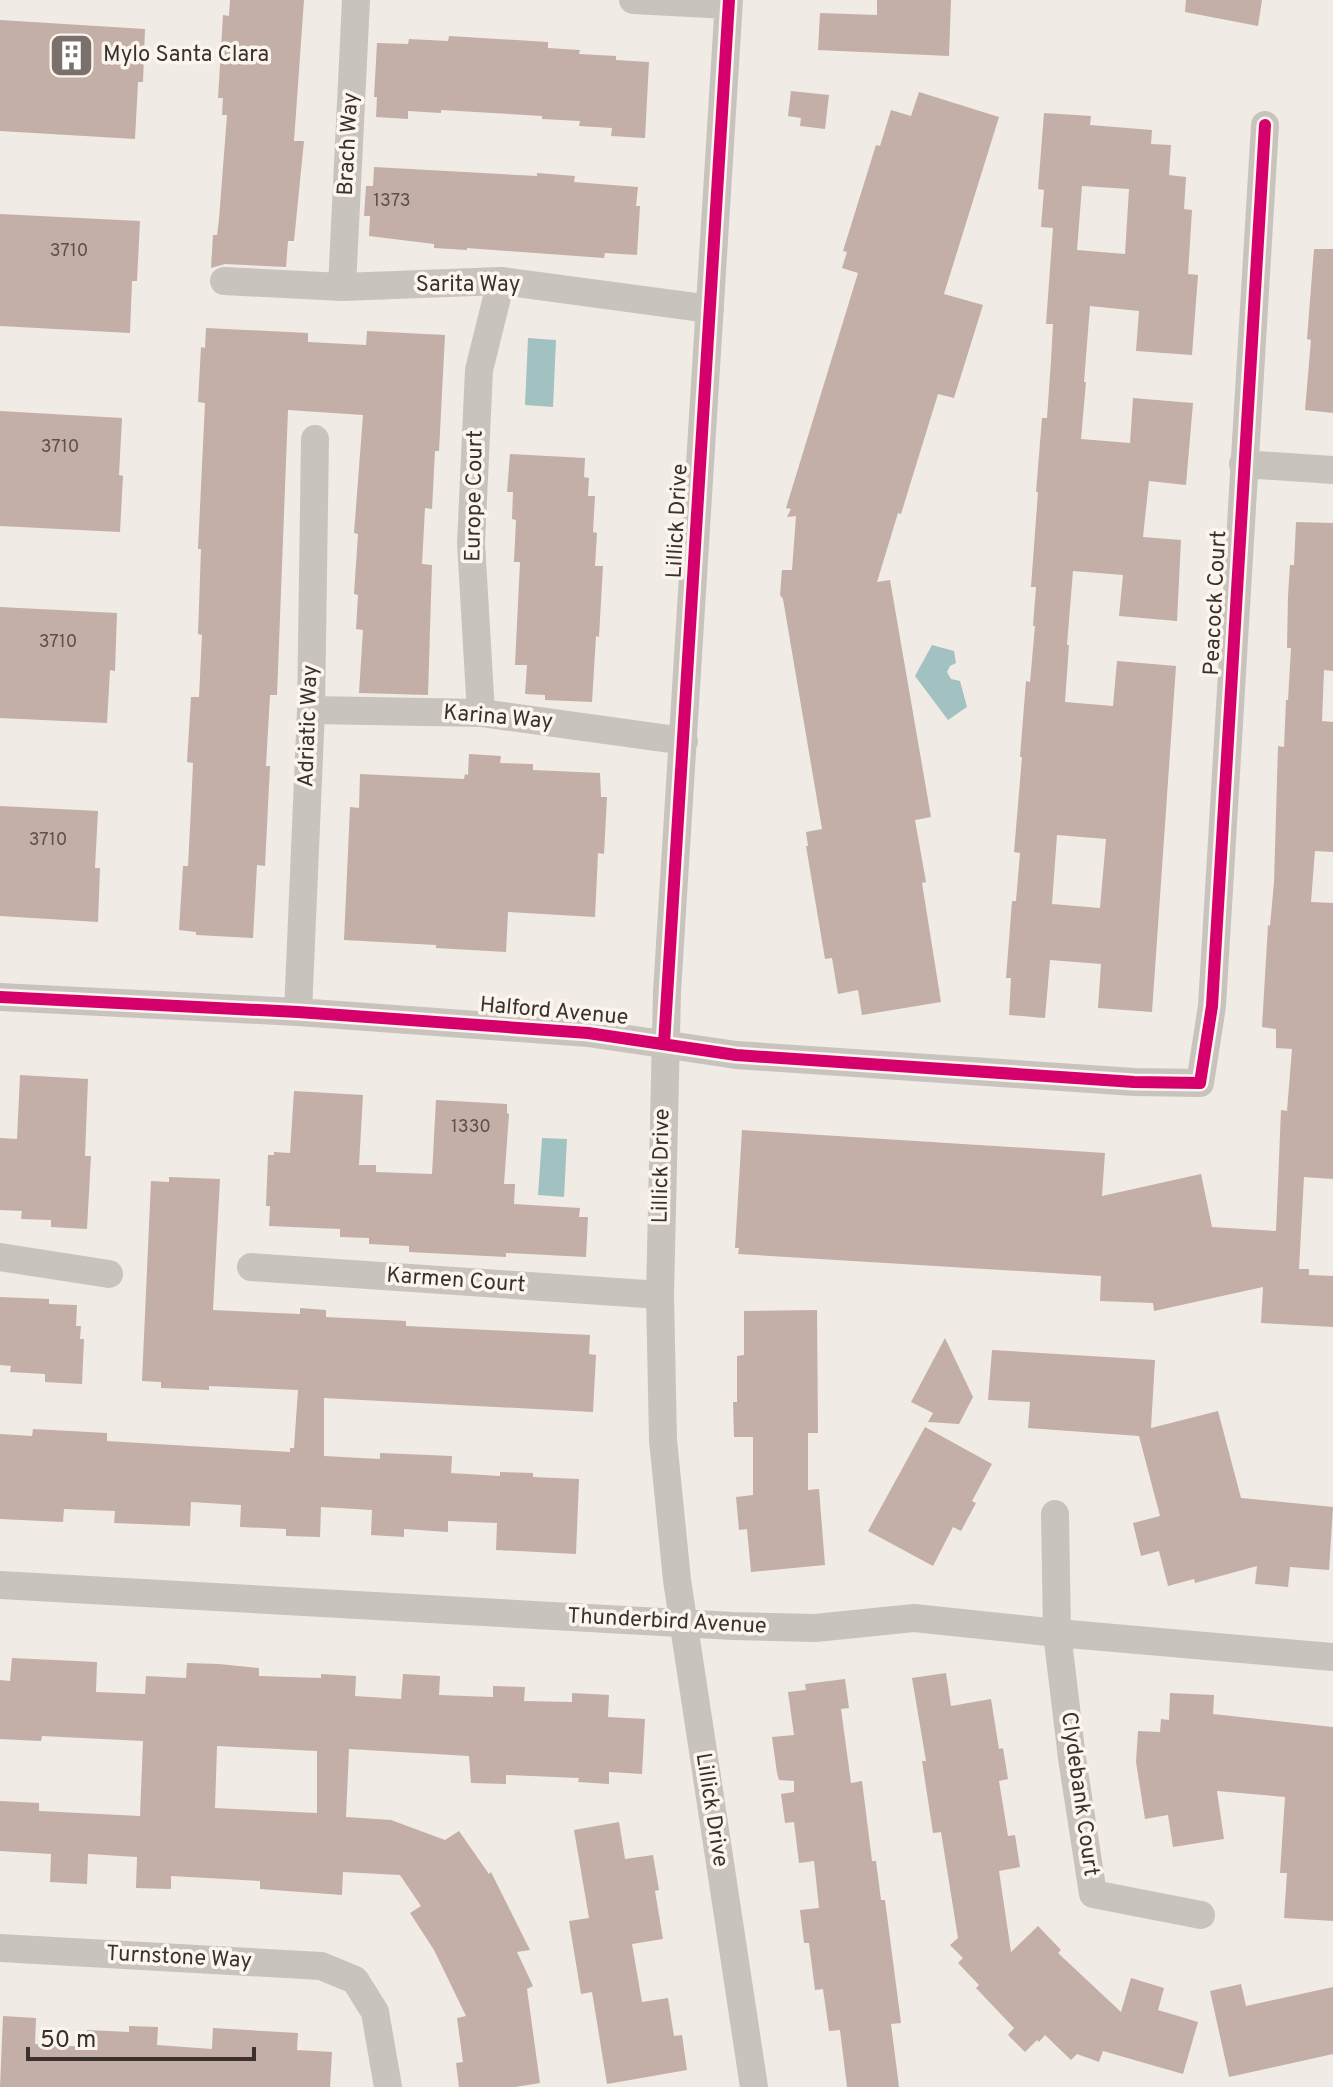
<svg xmlns="http://www.w3.org/2000/svg" width="1333" height="2087" font-family="Overpass,sans-serif">
	<style>
		.water { fill: #a1c2c1 }
		.building { fill: #c3afa7; fill-rule: evenodd }
		.lines { fill: none; stroke-linecap: round; stroke-linejoin: round }
		.street { stroke: #c9c3be; stroke-width: 28 }
		.cycleway-casing { stroke: #fbf5ee; stroke-width: 17 }
		.cycleway { stroke: #d6006c; stroke-width: 12 }
		.labels { text-anchor: middle; dominant-baseline: central; stroke-width: 7; stroke-linejoin: round; paint-order: stroke }
		.number-label { font-size: 18px; fill: #5d504a }
		.poi-label { font-size: 22px; fill: #3b302b; stroke: #fbf5ee; text-anchor: start }
		.street-label { font-size: 22px; fill: #3b302b; stroke: #fbf5ee }
	</style>
	<rect width="100%" height="100%" fill="#f0ebe5"/>
	<!-- water -->
	<path class="water" d="M528,338L556,340L553,407L525,405Z
		M932,645L954,651L956,663L950,666L947,672L951,679L960,681L967,707L948,720L915,676Z
		M542,1138L567,1139L564,1197L538,1195Z"/>
	<!-- building -->
	<path class="building" d="M230,0H304L294,141H304L294,241H288L286,267L225,264L211,268L213,235H217L219,219L227,115H222L223,98H218L223,15L229,16Z
		M877,0H951L949,56L818,50L820,13L877,15Z
		M1186,0H1262L1258,26L1185,12Z
		M0,20L145,29L143,82H138L135,139L0,131Z
		M449,36L548,42V48L580,50L579,54L616,56V60L649,62L645,138L611,136L612,128L579,126L580,121L542,119V116L441,110V113L408,111V119L376,117L377,97H374L377,43L408,44L409,39L448,41Z
		M791,91L829,95L825,129L800,126L801,118L788,116Z
		M919,92L999,117L944,294L983,305L954,398L938,394L901,514L898,513L877,582L890,580L931,817L915,820L926,882L922,883L941,1002L862,1015L858,990L838,994L832,958L825,959L806,846H808L806,832L822,829L783,599L780,595L782,570H792L796,516L787,517L791,509L786,508L858,273L842,268L847,252L843,251L876,145L880,146L891,110L911,116Z
		M1044,113L1091,116L1090,125L1152,130L1151,144L1171,145L1169,175L1186,177L1184,209L1192,210L1188,274L1198,275L1192,355L1136,351L1139,311L1090,306L1084,382H1086L1081,439L1130,443L1133,398L1193,403L1186,485L1149,481L1143,537L1181,540L1177,621L1119,616L1123,575L1073,571L1067,645H1069L1065,702L1113,706L1117,661L1176,666L1152,1012L1098,1008L1101,964L1050,960L1045,1018L1009,1015L1011,978H1006L1012,901H1016L1020,853L1014,852L1022,757H1020L1026,681L1030,682L1035,626H1033L1036,587H1031L1038,492H1036L1042,418H1047L1051,361L1053,324H1046L1053,228L1041,227L1044,190L1038,189ZM1082,186L1129,189L1125,254L1077,250ZM1057,835L1106,839L1100,908L1052,904Z
		M374,167L537,176V173L575,176L574,182L638,187L636,206H640L637,255L605,253L604,258L467,248V250L434,248V244L369,236L370,216H364L366,186H373Z
		M0,214L140,221L137,281H132L130,333L0,326Z
		M1314,249H1333V413L1305,410L1311,340L1307,339Z
		M206,328L308,333V342L366,345L367,331L445,335L439,451H435L432,509L425,508L422,564L432,565L428,695L359,693L363,630L356,629L358,595L354,594L358,534L354,533L363,415L288,410L277,695H270L266,766H270L265,866L257,865L253,938L196,935V932L179,930L183,866H188L191,808L193,763L187,762L191,697H199L202,635L198,634L201,549H198L205,403L198,402L201,347L205,348Z
		M0,411L122,418L119,475L123,476L120,532L0,526Z
		M510,454L585,458L584,477L589,478L588,496H595L593,532L597,533L595,566H603L599,637L596,636L592,702L545,700V695L525,694L527,665H515L520,562H514L516,520L512,519L513,492H507Z
		M1296,522L1333,523V671L1324,670L1322,721L1333,722V852L1315,851L1311,902L1333,903V1179L1304,1177L1299,1269H1309V1275L1333,1276V1327L1261,1323L1263,1287L1154,1311L1153,1303L1100,1301L1101,1276L738,1254L739,1248H735L742,1130L1105,1153L1102,1196L1201,1174L1212,1227L1276,1231L1281,1110L1287,1111L1292,1049L1276,1048V1029L1262,1027L1268,925L1270,926L1274,882L1278,746L1284,747L1286,700H1288L1291,648H1287L1288,596L1290,565H1294Z
		M0,607L117,613L115,671L110,670L107,723L0,718Z
		M469,754L501,756L500,763L533,764V770L600,773L601,797H607L604,854L598,853L595,917L508,912L506,952L436,948V945L344,940L350,807L359,808L360,774L464,779L465,774L468,775Z
		M0,806L98,811L95,868H100L98,922L0,916Z
		M20,1075L88,1079L85,1156H91L87,1229L51,1227V1220L21,1219L22,1211L0,1210V1138L17,1139Z
		M294,1091L363,1095L359,1165H376V1172L432,1174L436,1100L507,1104V1113L509,1114L504,1184H515L514,1204L580,1208L579,1217H588L586,1257L506,1253V1257L409,1252V1246L369,1244V1238L340,1237V1229L269,1226L270,1206H266L268,1155H274V1152L290,1153Z
		M169,1177L220,1179L213,1310L300,1314V1308L326,1310V1317L406,1321V1326L590,1335L589,1354L596,1355L593,1412L324,1398V1456L380,1459V1453L452,1456L451,1473L500,1476V1472L533,1473V1477L579,1479L576,1554L496,1550L497,1523L448,1521V1532L404,1529V1537L371,1535L372,1510L321,1507L320,1537L286,1536V1529L240,1527L241,1505L191,1502L190,1526L114,1523L115,1511L64,1509L63,1522L0,1519V1434L32,1436L33,1429L107,1433V1441L290,1452V1448H294L298,1390L209,1386V1390L161,1388V1382L142,1381L151,1181L169,1182Z
		M0,1297L49,1299V1304L77,1305L76,1326H81L80,1339H84L82,1384L45,1382V1374L10,1372L11,1366L0,1365Z
		M817,1310L818,1433H808V1490L819,1489L825,1565L751,1572L747,1529L739,1530L736,1497L753,1495V1437H734L733,1402H737V1356L744,1355V1311Z
		M945,1338L973,1397L959,1424L928,1422L933,1413L911,1402Z
		M992,1350L1155,1360L1151,1428L1218,1411L1241,1498L1333,1507L1329,1570L1290,1567L1288,1587L1255,1584L1257,1566L1195,1583L1194,1579L1168,1586L1159,1551L1141,1556L1133,1523L1160,1516L1139,1436L1028,1428L1030,1402L988,1400Z
		M925,1427L992,1464L972,1501L976,1503L961,1531L953,1527L933,1566L868,1531Z
		M12,1658L97,1662L96,1692L145,1694L146,1676L186,1678L187,1663L219,1664L259,1668V1676L321,1678V1674L356,1676L355,1696L401,1699L403,1674L440,1676L439,1695L493,1697V1686L525,1687L524,1701L572,1702V1693L609,1695L608,1717L645,1719L642,1774L609,1772V1784L578,1782L579,1778L506,1775V1784L471,1783L469,1756L349,1749L346,1817L391,1820L445,1840L459,1831L489,1874L491,1872L530,1950L517,1952L533,1986L527,1989L540,2083L515,2087H459L456,2063L463,2062L457,2018L466,2016L434,1950L410,1913L421,1906L400,1875L343,1872L342,1895L260,1889V1881L171,1876V1889L136,1888L137,1857L88,1854L87,1884L50,1882L51,1854L0,1851V1801L39,1803V1811L140,1816L143,1741L42,1736L41,1741L0,1739V1680L10,1681ZM217,1746L317,1751V1813L215,1808Z
		M946,1673L951,1706L991,1699L999,1749L1003,1748L1008,1779L999,1781L1008,1836L1015,1835L1020,1867L999,1871L1011,1952L1038,1926L1061,1950L1058,1953L1121,2012L1131,1978L1164,1988L1158,2010L1198,2022L1183,2074L1103,2051L1099,2062L1077,2054L1071,2060L1045,2035L1039,2042L1037,2040L1025,2052L1008,2035L1014,2028L976,1988L979,1985L958,1963L963,1958L950,1945L958,1938L941,1832L933,1833L922,1761H926L912,1678Z
		M845,1679L849,1708L841,1709L851,1783L862,1781L872,1861H876L881,1900H885L901,2023L891,2024L899,2087H847L840,2030L829,2031L823,1989L815,1990L809,1943H804L800,1910L819,1908L814,1861L799,1863L794,1822L785,1823L781,1794L794,1792V1781L779,1780L777,1773L772,1737L794,1735L788,1692L806,1690L805,1684Z
		M1170,1693L1214,1695L1213,1714L1333,1727V1921L1284,1918L1287,1873H1280L1285,1797L1217,1791L1224,1839L1173,1847L1168,1815L1145,1819L1136,1762L1138,1731L1160,1732L1161,1719L1169,1720Z
		M619,1822L625,1859L653,1855L659,1890L655,1891L663,1939L632,1944L642,2002L668,1998L674,2036L682,2035L687,2070L607,2084L592,1992L581,1994L569,1921L589,1918L574,1830Z
		M1241,1984L1246,2006L1333,1987V2054L1229,2077L1210,1991Z
		M3,2016L36,2018L35,2044L86,2047L87,2030L129,2032V2026L158,2027L157,2045L212,2049L213,2028L298,2033L297,2050L332,2052L330,2087H0Z"/>
	<g class="lines">
		<!-- street -->
		<path class="street" d="M633,0L728,5
			M729,0L667,992L660,1295L663,1440L677,1580L754,2087
			M224,281L342,287L501,281L710,309
			M342,287L356,0
			M1243,464L1333,470
			M311,710L481,713L684,741
			M481,713L471,543L479,370L501,281
			M0,997L298,1012L588,1033L736,1055L1134,1082L1200,1083L1212,1006L1265,125
			M298,1012L311,710L315,439
			M0,1257L109,1274
			M251,1267L660,1295
			M1055,1514L1057,1633L1072,1758L1093,1894L1201,1915
			M0,1585L733,1626L815,1628L914,1618L1057,1633L1333,1657
			M0,1948L321,1966L355,1980L375,2012L388,2087"/>
		<defs>
			<path id="cycleway" d="M0,997L298,1012L588,1033L736,1055L1134,1082L1200,1083L1212,1006L1265,125
				M664,1044L729,0"/>
		</defs>
		<!-- cycleway casing -->
		<use href="#cycleway" class="cycleway-casing"/>
		<!-- cycleway -->
		<use href="#cycleway" class="cycleway"/>
	</g>
	<!-- icons -->
	<defs>
		<symbol id="building-square" viewBox="-11 -11 22 22"><rect x="-9" y="-9" width="18" height="18" rx="4" fill="#7a716c" stroke="#fbf5ee"/><path d="M-4-6H4V6H1V3H-1V6H-4ZM-2.5-4.3h1.7v1.8h-1.7ZM.8-4.3h1.7v1.8H.8ZM-2.5-1h1.7V.8h-1.7ZM.8-1h1.7V.8H.8Z" fill="#fff"/></symbol>
	</defs>
	<g fill-rule="evenodd">
		<use href="#building-square" x="46" y="30" width="51" height="51"/>
	</g>
	<g class="labels">
		<!-- number labels -->
		<g class="number-label">
			<text x="392" y="201">1373</text>
			<text x="69" y="251">3710</text>
			<text x="60" y="447">3710</text>
			<text x="58" y="642">3710</text>
			<text x="48" y="840">3710</text>
			<text x="471" y="1127">1330</text>
		</g>
		<!-- poi labels -->
		<g class="poi-label">
			<text x="103" y="55">Mylo Santa Clara</text>
		</g>
		<!-- street labels -->
		<g class="street-label">
			<text transform="translate(349 144) rotate(-87)">Brach Way</text>
			<text x="468" y="285">Sarita Way</text>
			<text transform="translate(475 496) rotate(-89)">Europe Court</text>
			<text transform="translate(678 521) rotate(-87)">Lillick Drive</text>
			<text transform="translate(1216 603) rotate(-87)">Peacock Court</text>
			<text transform="translate(498 718) rotate(5)">Karina Way</text>
			<text transform="translate(309 726) rotate(-88)">Adriatic Way</text>
			<text transform="translate(554 1012) rotate(5)">Halford Avenue</text>
			<text transform="translate(662 1166) rotate(-89)">Lillick Drive</text>
			<text transform="translate(456 1281) rotate(4)">Karmen Court</text>
			<text transform="translate(667 1622) rotate(3)">Thunderbird Avenue</text>
			<text transform="translate(1079 1794) rotate(82)">Clydebank Court</text>
			<text transform="translate(711 1810) rotate(81)">Lillick Drive</text>
			<text transform="translate(179 1958) rotate(3)">Turnstone Way</text>
		</g>
	</g>
	<!-- scale -->
	<path d="M28 2047v12h226v-12" fill="none" stroke="#3b302b" stroke-width="4"/>
	<text x="40" y="2047" font-size="24" fill="#3b302b" stroke="#fbf5ee" stroke-width="6" paint-order="stroke">50 m</text>
</svg>
